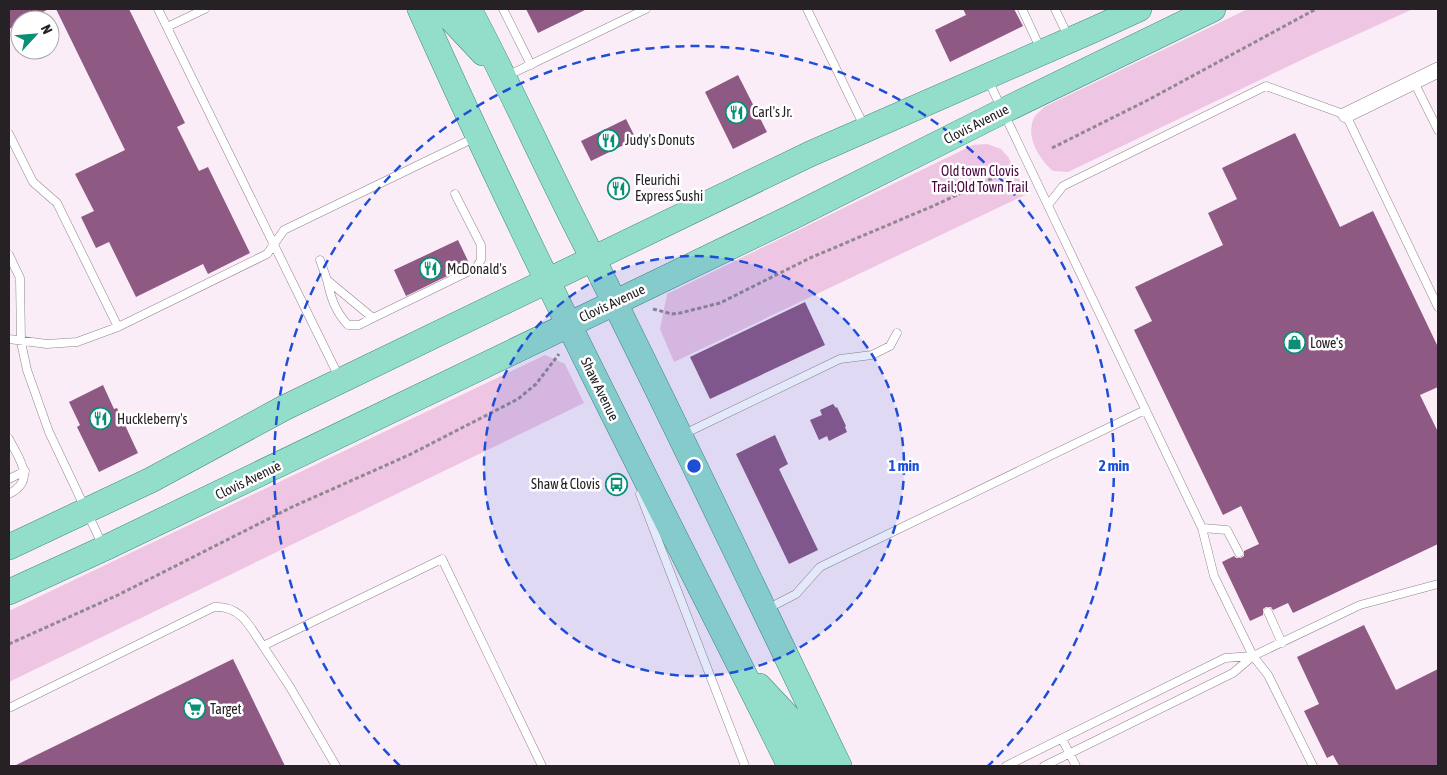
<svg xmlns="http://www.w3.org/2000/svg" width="1447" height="775" font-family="'Asap Condensed',sans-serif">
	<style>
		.green { fill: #eec5e3 }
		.building { fill: #8e5982 }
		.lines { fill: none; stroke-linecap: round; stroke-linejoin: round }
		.lane-casing { stroke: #91848e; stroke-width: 9 }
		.street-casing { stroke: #91848e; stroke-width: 16 }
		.primary-casing { stroke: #3e8c7b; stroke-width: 26 }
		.path { stroke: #92888f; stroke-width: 3; stroke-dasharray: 4 2.5; stroke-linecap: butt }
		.lane { stroke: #fff; stroke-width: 8 }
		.street { stroke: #fff; stroke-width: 15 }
		.primary { stroke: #93ddcb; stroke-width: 25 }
		.ring { fill: none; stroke: #1d4ed8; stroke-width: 2.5; stroke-dasharray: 9 6 }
		.labels { text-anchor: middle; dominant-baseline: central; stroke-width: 5; stroke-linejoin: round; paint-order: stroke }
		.poi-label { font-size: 14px; fill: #262125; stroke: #fff; text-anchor: start }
		.street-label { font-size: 14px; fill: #262125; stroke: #fff }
		.park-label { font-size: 14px; fill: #49043f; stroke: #fff }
		.centre { fill: #1d4ed8; stroke: #fff; stroke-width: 2.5 }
		.ring-label { font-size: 15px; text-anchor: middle; font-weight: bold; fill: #1d4ed8; stroke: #fff; stroke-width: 5; stroke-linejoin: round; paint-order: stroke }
	</style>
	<rect width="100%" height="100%" fill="#fbedf7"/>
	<!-- green -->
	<path class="green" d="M1248,9H1413L1314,54L1068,172L1053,171C1039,159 1024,135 1035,116C1037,113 1042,110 1044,107Z
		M987,144L1001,149L1008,157L1027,194L674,362L660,329L667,294L973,145Z
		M545,355L565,364L584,403L9,682V611Z"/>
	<!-- building -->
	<path class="building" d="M9,9H49L26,20H20V23L9,29Z
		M56,9H129L185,123L177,127L199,171L208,167L250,253L208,274L203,264L136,297L109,242L96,248L81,217L94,211L75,174L125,150Z
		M526,9H587L538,33Z
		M963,9H1014L1023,26L950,62L935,30L966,15Z
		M738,75L767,132L733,149L705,92Z
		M626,119L636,139L591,161L581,141Z
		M1295,133L1340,227L1373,211L1438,347V387L1420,395L1438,432V544L1293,613L1288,603L1273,610L1271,607H1266L1263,609V615L1250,621L1222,562L1234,556L1236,558H1241L1244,556V551L1259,544L1241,506L1223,515L1134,330L1152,321L1135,287L1223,245L1208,213L1237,199L1222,168Z
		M458,240L470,265L406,296L394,270Z
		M805,302L825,345L710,399L690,357Z
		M103,385L114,409L117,408L138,453L99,472L77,427L80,425L69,402Z
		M833,404L836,408L837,407L846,426L845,427L847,432L829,441L827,436L819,440L810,420L822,415L820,410Z
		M775,435L788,464L779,469L818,550L789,564L736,454Z
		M1364,625L1396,690L1438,669V766H1339L1333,755L1327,758L1304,711L1319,704L1297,657Z
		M233,659L285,766H14Z"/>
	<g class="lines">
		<defs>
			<path id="lane" d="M158,9L339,377
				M503,9L531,65
				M807,9L864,126
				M1022,9L1041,50
				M1055,9L1068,36
				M167,27L205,9
				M507,76L646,9
				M988,80L1202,528L1214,576L1253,656L1268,675L1313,766
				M1414,82L1438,130
				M9,134L33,182L57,203L118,327
				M1048,205L1063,186L1266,86L1346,115L1438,307
				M9,255L20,278L21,342L27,370L49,432L103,546
				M320,260L327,280L373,318L476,268L481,260V245L455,194
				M327,280C331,298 335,311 348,325H359L373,318
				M9,339L47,344L77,342L118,327L267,254L284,230L474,138
				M684,434L840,359L872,355L890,346L897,333
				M9,439C19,459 37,480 9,494
				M9,479L25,471
				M640,494L745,766
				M1202,528L1227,530L1239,553
				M767,609L796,594L820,567L1145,410
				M1268,612L1282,643
				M1253,656L1360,605L1438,584
				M9,708L214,607C241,605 250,627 263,646
				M1062,739L1076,766
				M336,766L290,687L263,646L442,559L542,766
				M1006,766L1225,658L1253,656L1233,673L1044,766"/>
			<path id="street" d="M1346,115L1438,70"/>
			<path id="primary" d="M420,9C534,265 665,515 790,766
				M446,9L452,20L483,53
				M469,9C509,84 543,161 582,237C670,412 754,589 839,766
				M9,547L151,480L284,408L810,154L1093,30L1139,9
				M9,592L105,548L639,291L792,217L1003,111L1213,9
				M759,686L788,717L813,766"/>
		</defs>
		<!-- lane casing -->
		<use href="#lane" class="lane-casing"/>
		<!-- street casing -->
		<use href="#street" class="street-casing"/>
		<!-- primary casing -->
		<use href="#primary" class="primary-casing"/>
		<!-- path -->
		<path class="path" d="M1052,148L1148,100L1316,9
			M653,309L672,314L680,313L720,303L810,258L933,206L1000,175
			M9,644L118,595L292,507L409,455L518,399L536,384L559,354"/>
		<!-- lane -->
		<use href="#lane" class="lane"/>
		<!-- street -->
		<use href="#street" class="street"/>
		<!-- primary -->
		<use href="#primary" class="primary"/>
	</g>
	<!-- distance rings -->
	<circle cx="694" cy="466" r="210" fill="#1d4ed8" fill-opacity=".12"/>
	<g class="ring">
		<circle cx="694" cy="466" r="210"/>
		<path d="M400 766A420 420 0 1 1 988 766"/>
	</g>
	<!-- icons -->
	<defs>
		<symbol id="restaurant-ring" viewBox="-11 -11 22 22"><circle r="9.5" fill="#fff" stroke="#0a8f76" stroke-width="1.5"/><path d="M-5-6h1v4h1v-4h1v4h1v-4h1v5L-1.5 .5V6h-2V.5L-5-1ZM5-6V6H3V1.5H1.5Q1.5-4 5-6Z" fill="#0a8f76"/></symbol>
		<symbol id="shop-ring" viewBox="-11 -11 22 22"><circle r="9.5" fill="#fff" stroke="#0a8f76" stroke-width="1.5"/><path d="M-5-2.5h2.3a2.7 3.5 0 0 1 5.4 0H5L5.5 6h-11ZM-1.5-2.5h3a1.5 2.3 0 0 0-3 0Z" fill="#0a8f76"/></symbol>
		<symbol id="bus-ring" viewBox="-11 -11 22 22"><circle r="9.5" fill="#fff" stroke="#0a8f76" stroke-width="1.5"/><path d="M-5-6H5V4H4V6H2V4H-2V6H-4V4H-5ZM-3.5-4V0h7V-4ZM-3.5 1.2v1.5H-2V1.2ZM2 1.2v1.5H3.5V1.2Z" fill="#0a8f76"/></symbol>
		<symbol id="supermarket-ring" viewBox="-11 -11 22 22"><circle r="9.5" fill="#fff" stroke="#0a8f76" stroke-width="1.5"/><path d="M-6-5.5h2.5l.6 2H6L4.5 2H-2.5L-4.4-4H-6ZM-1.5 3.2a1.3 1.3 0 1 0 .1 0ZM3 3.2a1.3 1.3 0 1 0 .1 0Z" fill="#0a8f76"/></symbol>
	</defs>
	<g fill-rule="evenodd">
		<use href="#restaurant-ring" x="724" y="100" width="25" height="25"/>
		<use href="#restaurant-ring" x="596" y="128" width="25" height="25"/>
		<use href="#restaurant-ring" x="606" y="176" width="25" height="25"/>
		<use href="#restaurant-ring" x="418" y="256" width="25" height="25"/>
		<use href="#shop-ring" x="1282" y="330" width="25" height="25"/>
		<use href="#restaurant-ring" x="88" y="406" width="25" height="25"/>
		<use href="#bus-ring" x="604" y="472" width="25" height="25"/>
		<use href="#supermarket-ring" x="182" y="696" width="25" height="25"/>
	</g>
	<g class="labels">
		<!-- poi labels -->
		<g class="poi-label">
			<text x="752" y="112">Carl's Jr.</text>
			<text x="625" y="140">Judy's Donuts</text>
			<text x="635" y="180">Fleurichi<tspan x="635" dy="16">Express Sushi</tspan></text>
			<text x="447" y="269">McDonald's</text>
			<text x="1310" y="343">Lowe's</text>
			<text x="117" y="419">Huckleberry's</text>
			<text x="600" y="484" text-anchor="end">Shaw &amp; Clovis</text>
			<text x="210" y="709">Target</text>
		</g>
		<!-- street labels -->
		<g class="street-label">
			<text transform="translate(976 124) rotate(-27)">Clovis Avenue</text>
			<text transform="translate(612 303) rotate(-25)">Clovis Avenue</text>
			<text transform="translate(600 389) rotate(64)">Shaw Avenue</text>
			<text transform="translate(248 480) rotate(-26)">Clovis Avenue</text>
		</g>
		<!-- park labels -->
		<g class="park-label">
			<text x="980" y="171">Old town Clovis<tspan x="980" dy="16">Trail;Old Town Trail</tspan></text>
		</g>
	</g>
	<circle cx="694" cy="466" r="8" class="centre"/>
	<g class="ring-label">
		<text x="904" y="471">1 min</text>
		<text x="1114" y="471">2 min</text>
	</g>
	<!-- border -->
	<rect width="1447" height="775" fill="none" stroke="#262125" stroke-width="20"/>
	<!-- north arrow -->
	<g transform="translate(35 35) rotate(64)"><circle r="24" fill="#ffffff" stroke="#a8a6a8"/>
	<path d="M0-4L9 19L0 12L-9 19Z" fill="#0a8f76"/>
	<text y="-8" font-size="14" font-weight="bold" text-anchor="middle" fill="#262125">N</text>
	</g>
</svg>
